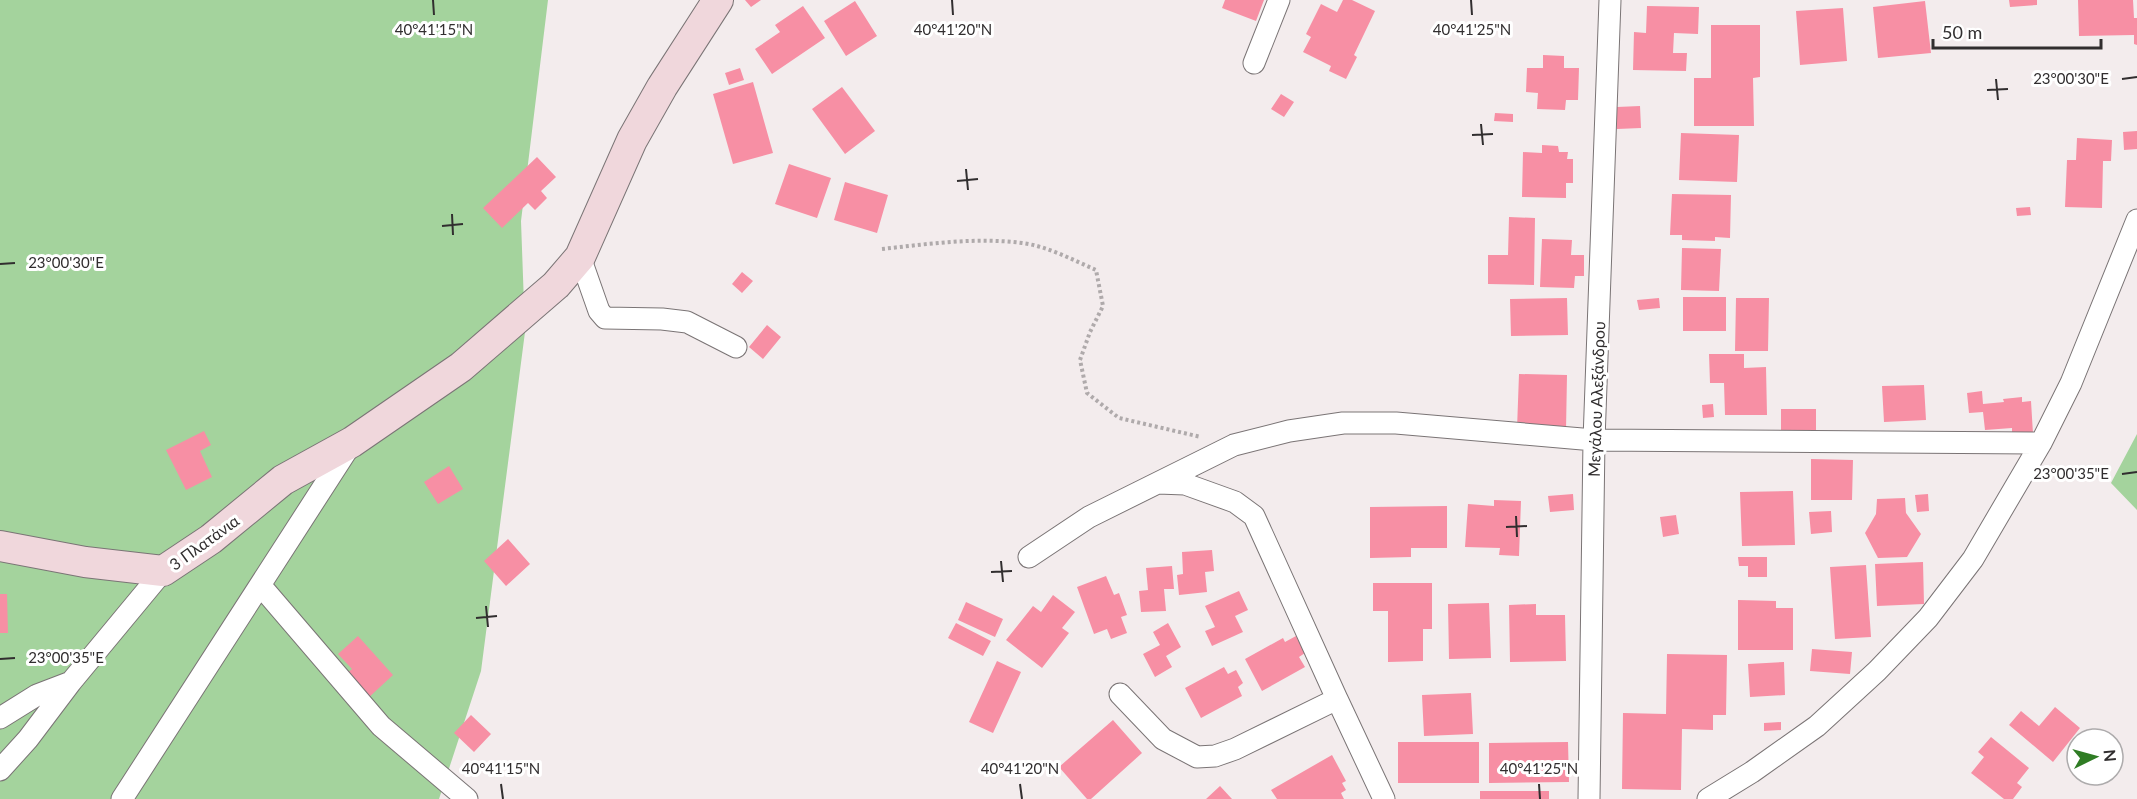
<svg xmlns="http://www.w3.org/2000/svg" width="2137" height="799" font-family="Lato,sans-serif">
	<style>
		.green { fill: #a4d39d }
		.building { fill: #f78fa4 }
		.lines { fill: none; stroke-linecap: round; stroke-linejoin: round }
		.street-casing { stroke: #7a7475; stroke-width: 23 }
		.secondary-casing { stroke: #7a7475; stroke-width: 32 }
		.path { stroke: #afaaab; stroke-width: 4; stroke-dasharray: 3 3; stroke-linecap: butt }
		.street { stroke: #fff; stroke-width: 21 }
		.secondary { stroke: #f0d7dc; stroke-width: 30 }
		.ticks { fill: none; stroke: #312e2f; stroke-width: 2 }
		.labels { text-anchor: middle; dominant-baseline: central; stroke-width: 6; stroke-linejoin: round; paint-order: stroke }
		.street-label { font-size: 16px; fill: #312e2f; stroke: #fff }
		.ticks-label { font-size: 15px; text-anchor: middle; fill: #312e2f; stroke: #fff; stroke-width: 6; stroke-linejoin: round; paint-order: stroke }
	</style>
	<rect width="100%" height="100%" fill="#f3eced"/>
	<!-- green -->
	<path class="green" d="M0,0H548L521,221L525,332L481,671L439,799H0Z
		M2137,434V510L2111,483Z"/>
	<!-- building -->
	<path class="building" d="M745,0H761L751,7Z
		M1225,0H1264L1256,21L1222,8Z
		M1343,0H1352L1375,11L1354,55L1357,57L1346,79L1329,71L1331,66L1303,52L1311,37L1306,34L1321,4L1337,12Z
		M2009,0H2037V5L2010,7Z
		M2078,0H2133L2134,18H2137V45L2134,44V35L2079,36Z
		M855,1L877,36L846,56L824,21Z
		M1925,1L1931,53L1878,58L1873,7Z
		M803,6L825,38L772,74L755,49L780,32L775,25Z
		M1647,6L1699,7L1698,34L1674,33L1673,53H1687L1686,71L1633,70L1634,32L1646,33Z
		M1843,8L1847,61L1800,65L1796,11Z
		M1711,25H1760V77L1753,78L1754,126H1694V78H1711Z
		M1543,55L1564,56V68H1579L1578,100H1566L1565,110L1537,109L1538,93L1526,92L1527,68H1543Z
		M740,68L744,80L729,85L725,73Z
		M753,82L773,153L733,164L713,94Z
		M842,87L875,131L845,154L812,109Z
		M1281,94L1294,102L1284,117L1271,109Z
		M1640,106L1641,128L1617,129V107Z
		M1495,113L1513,114V122L1494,121Z
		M2137,131V149L2124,150L2123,132Z
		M1681,133L1739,135L1737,182L1679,180Z
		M2077,138L2112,140L2111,161H2103L2102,208L2065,207L2067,160H2076Z
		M1542,145L1558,146L1559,152H1568L1567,159H1573V183H1566V198L1522,197L1523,152L1542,153Z
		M537,157L556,177L541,191L547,198L535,210L528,203L502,228L483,208Z
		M789,164L831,178L817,218L775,204Z
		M845,182L888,195L877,233L834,220Z
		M1672,194L1731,195L1730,238L1715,237V241L1682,240V235H1670Z
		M2030,207L2031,215L2017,216L2016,208Z
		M1509,217L1535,218L1534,285L1488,284V255H1508Z
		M1542,239L1572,240L1571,255H1584V276H1575L1574,288L1540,287Z
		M1682,248L1721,249L1719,291L1681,290Z
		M742,272L753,281L742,293L732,284Z
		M1683,297H1726V331H1683Z
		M1567,298L1568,335L1511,336L1510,299Z
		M1659,298L1660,308L1639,310L1637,300Z
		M1736,298H1769L1768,351H1735Z
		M767,325L781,337L763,359L749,347Z
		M1709,354H1744V368L1766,367L1767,415H1725L1724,383H1710Z
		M1519,374L1567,375L1566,430L1517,429Z
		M1924,385L1926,420L1884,422L1882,386Z
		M1982,391L1983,404L2004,402L2003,399L2022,397V402L2031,401L2033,434L2012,435V428L1985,430L1983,412L1969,413L1967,393Z
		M1713,404L1714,417L1703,418L1702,405Z
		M1781,409H1816V432H1781Z
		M204,431L211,445L200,451L212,477L186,490L166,450Z
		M1811,459L1853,460L1852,500H1811Z
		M449,466L463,489L438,504L424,482Z
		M1793,491L1795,545L1742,546L1740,492Z
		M1573,494L1574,510L1550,512L1548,496Z
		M1928,494L1929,511L1917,512L1915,495Z
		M1905,498L1906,513L1921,534L1907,557L1878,558L1865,533L1876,514L1877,499Z
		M1494,500L1521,501L1519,556L1499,555L1500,548L1465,547L1468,504L1494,506Z
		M1447,506V548H1411V557L1370,558V507Z
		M1831,511L1832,532L1811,534L1809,512Z
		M1676,515L1679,534L1663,537L1660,517Z
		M508,539L530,564L506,586L484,561Z
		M1212,550L1214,571L1205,572L1207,592L1179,595L1177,575L1183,574L1182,552Z
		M1738,557H1767V577H1748V566H1739Z
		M1923,562L1924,604L1877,606L1875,564Z
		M1866,565L1871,637L1835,639L1830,567Z
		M1172,566L1174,589H1164L1166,611L1141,612L1139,591L1148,590L1146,568Z
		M1106,576L1114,595L1119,593L1127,615L1121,617L1127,633L1111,639L1107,629L1094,634L1077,587Z
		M1373,583H1432V629H1423V661L1388,662V611H1373Z
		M1239,591L1248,610L1235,616L1243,632L1212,646L1205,631L1215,627L1205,606Z
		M0,594H7L8,633H0Z
		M1053,595L1075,612L1062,628L1069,633L1042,668L1006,640L1033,606L1041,612Z
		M1738,600L1776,601V608H1793V650H1738Z
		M966,602L1003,619L995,637L958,620Z
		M1489,603L1491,658L1449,659L1448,604Z
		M1536,604V615H1565L1566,661L1510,662L1509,605Z
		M956,623L991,641L983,656L948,638Z
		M1168,623L1181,647L1166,656L1172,667L1155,677L1143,654L1160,645L1153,632Z
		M358,636L393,675L366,700L344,676L352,669L338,654Z
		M1296,636L1305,653L1299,657L1305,667L1262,691L1245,659L1283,638L1285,642Z
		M1812,649L1852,652L1850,674L1810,671Z
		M1667,654L1727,655L1726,715H1713V730L1682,729L1681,790L1622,789L1623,713L1666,714Z
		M997,661L1021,672L993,733L969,722Z
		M1784,662L1785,695L1750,697L1748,664Z
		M1224,667L1228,674L1236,670L1243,683L1238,687L1242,696L1201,718L1185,688Z
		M1471,693L1473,734L1424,736L1422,695Z
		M2055,707L2080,728L2053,762L2009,725L2021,711L2039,726Z
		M471,715L491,734L474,752L454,733Z
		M1113,720L1142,753L1091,799H1087L1059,767Z
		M1781,722V730L1764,731V723Z
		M1991,737L2029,768L2017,783L2022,787L2013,799H2004L1971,773L1984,757L1978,752Z
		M1398,742H1479V783H1398Z
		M1568,742L1569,782L1489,783V743Z
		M1332,755L1346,781L1342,783L1346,790L1341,793L1344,799H1277L1271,790Z
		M1220,786L1232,799H1206Z
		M1480,791H1549V799H1480Z"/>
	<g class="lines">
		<defs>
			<path id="street" d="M1254,63L1279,0
				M580,257L599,311L605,318L662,319L687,322L736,347
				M2041,443L2071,383L2137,220
				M1158,483L1185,484L1235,502L1254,516L1337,699
				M1029,557L1089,517L1234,445L1289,431L1343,423H1396L1594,440L2041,443L1973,559L1928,618L1877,671L1817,726L1752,772L1708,799
				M261,586L381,726L467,799
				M1120,694L1163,739L1197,757L1215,756L1235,749L1337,699L1384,799
				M0,718L37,695L71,682
				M0,770L28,739L71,682L163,571
				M122,799L351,444
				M1589,799L1594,440L1610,0"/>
			<path id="secondary" d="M0,546L85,562L163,571L211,539L283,480L352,442L461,367L556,285L580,257L632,140L662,87L718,0"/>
		</defs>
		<!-- street casing -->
		<use href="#street" class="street-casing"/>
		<!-- secondary casing -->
		<use href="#secondary" class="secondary-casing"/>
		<!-- path -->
		<path class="path" d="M882,249C928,244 976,237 1022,243C1047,246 1073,260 1096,270L1103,306L1090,332L1080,360L1087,393L1119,418L1201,437"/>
		<!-- street -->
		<use href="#street" class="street"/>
		<!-- secondary -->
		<use href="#secondary" class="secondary"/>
	</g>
	<!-- ticks -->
	<path class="ticks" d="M433,0L434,15M952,0L953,15M1471,0L1472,15M1996,79L1998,100M2122,79L2137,77M1987,90L2008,89M1481,124L1483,145M1472,135L1493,134M966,169L968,190M957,181L978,179M452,214L453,235M442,226L463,224M0,264L15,263M2122,474L2137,472M1516,516L1517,537M1506,527L1527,526M1001,561L1003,582M991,572L1012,571M486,606L488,627M476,618L497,616M0,659L15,658M501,784L503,799M1020,784L1022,799M1539,784L1540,799"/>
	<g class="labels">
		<!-- street labels -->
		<g class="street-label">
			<text transform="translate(1596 399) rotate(-88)">Μεγάλου Αλεξάνδρου</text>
			<text transform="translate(204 542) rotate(-36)">3 Πλατάνια</text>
		</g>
	</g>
	<g class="ticks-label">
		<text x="434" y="35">40°41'15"N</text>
		<text x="953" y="35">40°41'20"N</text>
		<text x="1472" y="35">40°41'25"N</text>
		<text x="2071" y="84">23°00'30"E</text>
		<text x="66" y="268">23°00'30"E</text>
		<text x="2071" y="479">23°00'35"E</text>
		<text x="66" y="663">23°00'35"E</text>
		<text x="501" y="774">40°41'15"N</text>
		<text x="1020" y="774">40°41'20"N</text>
		<text x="1539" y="774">40°41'25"N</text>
	</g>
	<!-- north arrow -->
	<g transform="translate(2095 757) rotate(85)"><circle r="28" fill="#ffffff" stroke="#adabac" stroke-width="1.5"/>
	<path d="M0-4.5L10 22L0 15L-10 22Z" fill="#2f7c24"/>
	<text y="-9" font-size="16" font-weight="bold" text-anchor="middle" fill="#312e2f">N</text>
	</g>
	<!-- scale -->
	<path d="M1933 39v9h168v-9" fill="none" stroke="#312e2f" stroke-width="3"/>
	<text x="1942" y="39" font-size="18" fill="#312e2f" stroke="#ffffff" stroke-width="4.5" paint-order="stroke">50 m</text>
</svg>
